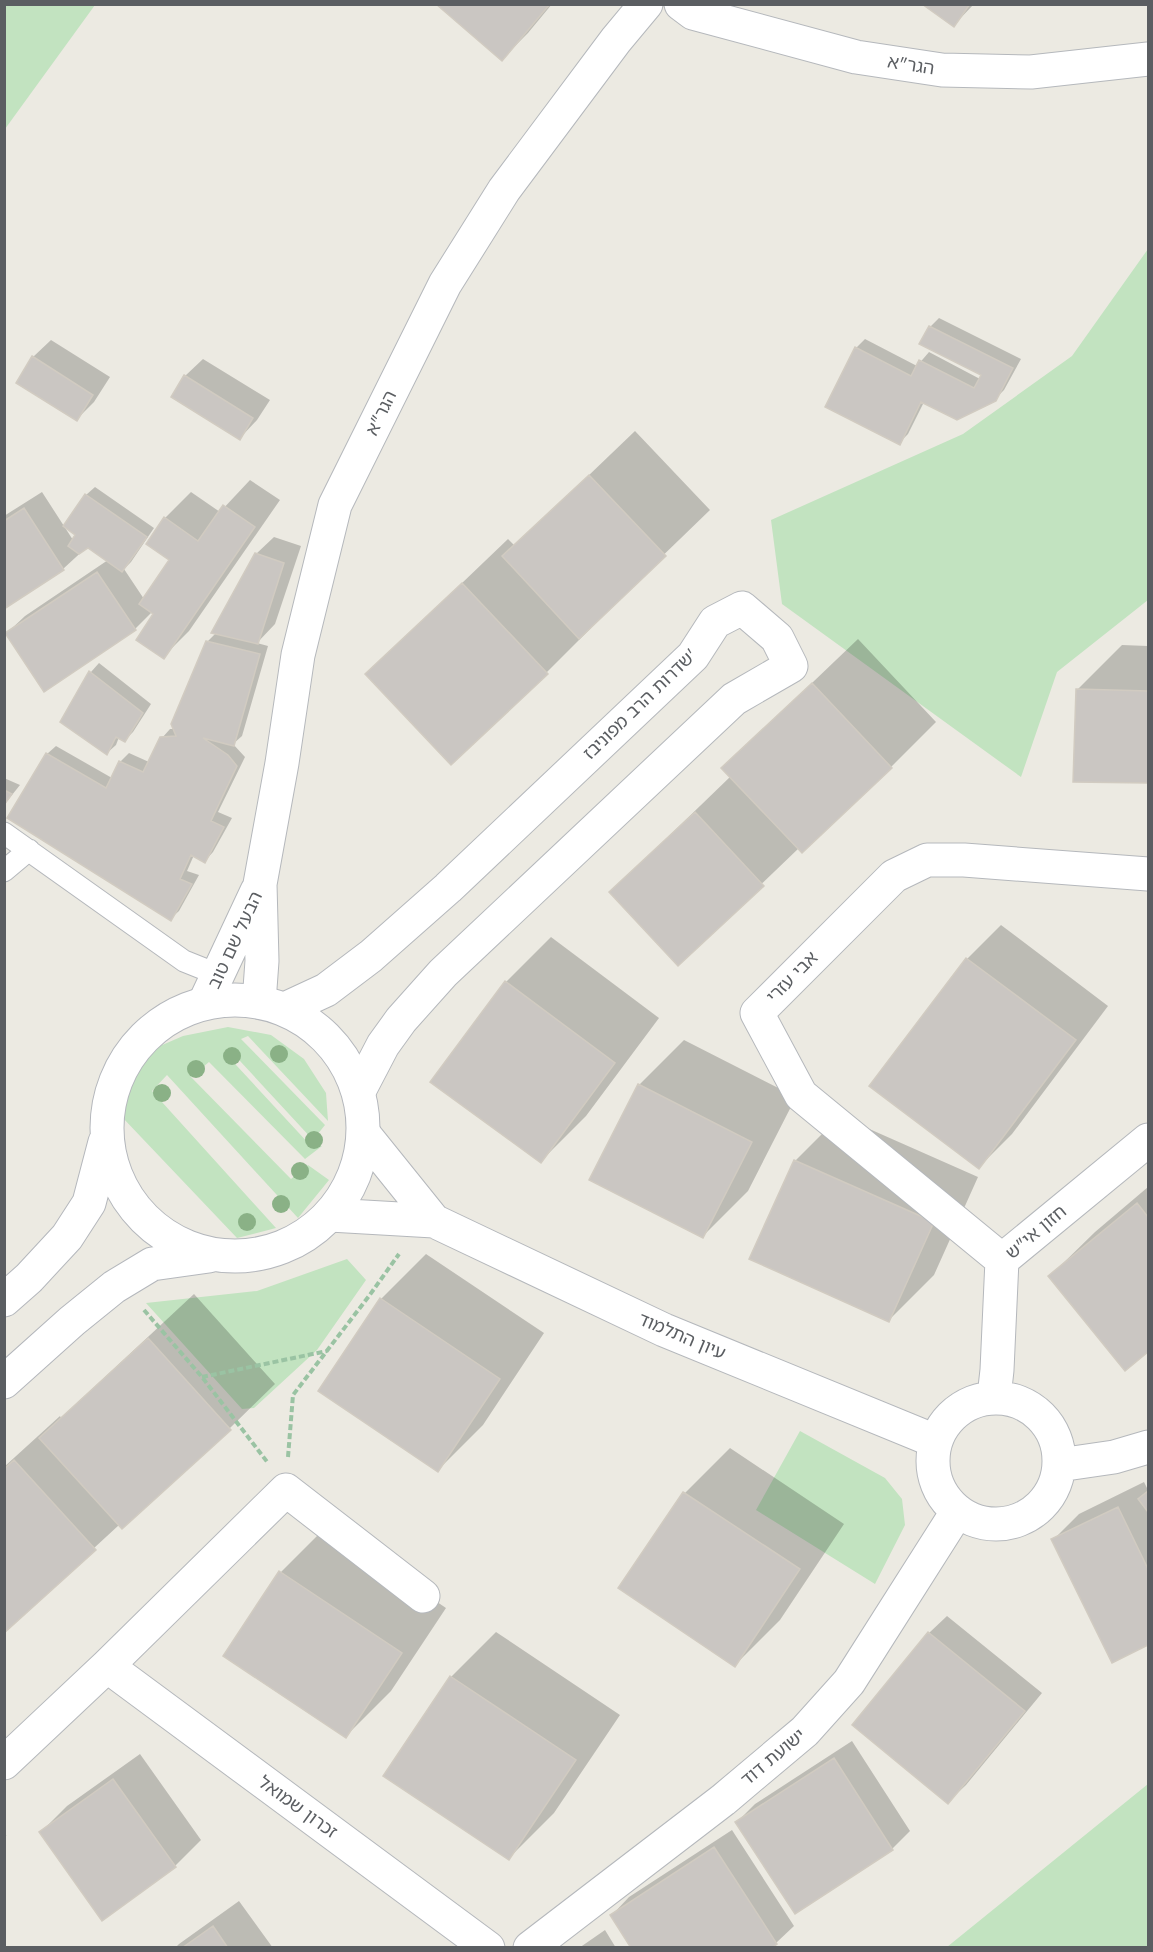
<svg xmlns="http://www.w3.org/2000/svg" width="1153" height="1952" font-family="Jost,'Noto Sans Hebrew',sans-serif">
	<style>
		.green { fill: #c2e3c0 }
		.shadow { fill: #0003 }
		.building { fill: #cac6c2; stroke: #d1cbc1; stroke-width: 1.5 }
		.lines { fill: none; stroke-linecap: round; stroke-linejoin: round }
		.lane-casing { stroke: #b5b8bc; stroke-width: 23 }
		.street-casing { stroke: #b5b8bc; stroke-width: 35 }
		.secondary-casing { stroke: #b4b7bc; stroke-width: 35 }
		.path { stroke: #9ac3a3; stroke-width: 4; stroke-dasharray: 6 3; stroke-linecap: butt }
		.lane { stroke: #fff; stroke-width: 21 }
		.street { stroke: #fff; stroke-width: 33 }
		.secondary { stroke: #fff; stroke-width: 33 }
		.tree { fill: #8ab186 }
		.labels { text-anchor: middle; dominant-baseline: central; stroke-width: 4.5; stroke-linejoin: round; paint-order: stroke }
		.street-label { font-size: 18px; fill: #5b5e62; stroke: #fff }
	</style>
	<rect width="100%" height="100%" fill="#eceae2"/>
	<!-- green -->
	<path class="green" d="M5,4L95,5L5,129L4,5Z
		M1148,249V600L1057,672L1021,777L782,604L771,520L963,434L1072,356Z
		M228,1027L271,1035L304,1059L326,1093L328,1121L248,1036L241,1039L325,1125L313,1140L228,1048L224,1052L310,1145L322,1146L305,1159L209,1062L191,1077L291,1179L308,1165L329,1180L298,1218L167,1075L152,1091L276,1228L237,1238L122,1117L134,1076L153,1049L183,1036Z
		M347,1259L366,1280L317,1350L254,1408L242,1409L146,1303L257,1291Z
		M800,1431L885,1478L902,1499L905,1525L875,1584L756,1510Z
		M1148,1784V1947H947Z"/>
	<!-- shadow -->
	<path class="shadow" d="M438,4H552L528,33L502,59Z
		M925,4H974L954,25Z
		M939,318L1021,359L1004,390L995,399L924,402L908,434L899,443L856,348L865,339L917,366L929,352L980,379L983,375L921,344L930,327Z
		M51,340L110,377L94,402L76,420L33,357Z
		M203,359L270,400L257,420L240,438L185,376Z
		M635,431L710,510L590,626L591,628L547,672L451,763L367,674L508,539L515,546Z
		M250,480L280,500L189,631L163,657L155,614L152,612L135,629L7,633L25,616L108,560L88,546L63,569L4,607V516L42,492L73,540L77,534L86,495L95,487L154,528L131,562L124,569L144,599L171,560L165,518L191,492L220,512Z
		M274,537L301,546L275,624L257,643L268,646L242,736L233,744L245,757L218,812L232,818L213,852L205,861L194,855L187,871L199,875L179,911L170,919L111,883L92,869L47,754L56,746L112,778L121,761L129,753L149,762L162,738L170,729H174L207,642L216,633L256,554Z
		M858,639L936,722L891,767L799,848L678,964L611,892L731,776L723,768Z
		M1122,645L1148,646V782L1075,781L1077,690Z
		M99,663L151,704L133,732L125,740L119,737L116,745L107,753L62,722L91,672Z
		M4,778L20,785L4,805Z
		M1001,925L1108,1006L1012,1134L979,1167L871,1086L967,959Z
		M551,937L659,1018L586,1116L541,1161L506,982Z
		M684,1040L796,1097L748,1191L703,1236L639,1085Z
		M840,1116L978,1177L934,1275L889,1320L795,1161Z
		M1148,1187V1350L1125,1369L1050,1276L1095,1232Z
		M426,1254L544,1333L483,1425L438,1470L381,1299Z
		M194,1294L275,1384L230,1428L122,1527L119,1525L4,1631V1467L60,1416L61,1418Z
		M730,1448L844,1524L780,1620L735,1665L620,1588L685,1493Z
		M1144,1482L1148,1490V1644L1112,1661L1053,1540L1079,1514Z
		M326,1527L446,1608L391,1691L346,1736L281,1572Z
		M947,1616L1042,1693L966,1785L948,1802L854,1725L929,1633Z
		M496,1632L620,1715L554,1813L509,1858L451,1677Z
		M852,1741L910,1831L892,1849L795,1912L737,1822L755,1804Z
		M140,1754L201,1840L175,1866L41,1832L67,1806Z
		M732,1830L794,1926L776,1943L612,1915L629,1897Z
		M239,1901L273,1948H175L179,1944Z
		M605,1930L616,1948H579Z"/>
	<!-- building -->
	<path class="building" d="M436,4H550L502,61Z
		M922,4H970L954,27Z
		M929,326L1013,368L996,401L957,420L921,402L900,445L825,407L855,347L911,376L919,360L974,388L981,375L919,344Z
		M32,356L93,395L77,421L16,383Z
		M184,375L253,418L240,440L171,397Z
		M589,475L666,556L579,639L502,556Z
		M85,494L147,537L122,572L88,548L79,554L68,546L75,535L63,526Z
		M223,505L255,527L164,659L136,640L153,614L139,604L169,560L146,544L164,517L198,541Z
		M24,508L64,570L4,609V521Z
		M255,553L284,563L258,644L211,633Z
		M97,572L136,630L44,692L5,633Z
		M462,583L548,674L451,765L365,674Z
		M206,641L260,654L234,746L203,738L228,755L237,766L211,821L224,827L205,863L191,855L180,879L192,884L171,921L7,818L46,753L106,788L119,761L143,772L160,737L176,736L171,724Z
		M89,671L143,713L125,742L116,737L107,755L60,722Z
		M812,683L892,768L802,853L721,768Z
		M1076,689L1148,691V783L1073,782Z
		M4,790L12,794L4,805Z
		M695,812L764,886L678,966L609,892Z
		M966,958L1076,1040L979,1169L869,1086Z
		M505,981L615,1063L541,1163L430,1082Z
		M638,1084L752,1142L703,1238L589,1180Z
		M794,1160L934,1222L889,1322L749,1259Z
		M1137,1203L1148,1217V1352L1125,1371L1048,1276Z
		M380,1298L500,1379L438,1472L318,1391Z
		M148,1338L231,1430L122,1529L39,1438Z
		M14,1460L96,1550L4,1633V1469Z
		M1148,1491V1512L1138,1499Z
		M683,1492L800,1569L735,1667L618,1588Z
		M1118,1507L1148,1569V1645L1112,1663L1051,1539Z
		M279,1571L402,1653L346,1738L223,1656Z
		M928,1632L1025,1711L948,1804L852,1725Z
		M450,1676L576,1760L509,1860L383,1776Z
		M834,1758L893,1850L795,1914L735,1822Z
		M113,1779L176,1867L102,1921L39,1832Z
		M714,1847L777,1944L772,1948H631L610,1915Z
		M213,1926L228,1948H182Z"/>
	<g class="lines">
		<defs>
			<path id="lane" d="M4,833L184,961L219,975
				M4,871L29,850"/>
			<path id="street" d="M681,4L693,13L856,57L942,70L1031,72L1148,59
				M205,1002L257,891
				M259,1002L262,961L260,884L282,763L298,655L335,505L445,284L504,190L616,40L646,4
				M285,1009L326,990L371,956L448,888L693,656L715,622L742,608L777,638L791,666L734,699L443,973L401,1020L383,1045L359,1091
				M364,1134L434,1221
				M330,1215L434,1221L664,1330L935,1441
				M1002,1260L801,1095L757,1013L894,876L927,860H964L1148,874
				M994,1397L997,1370L1002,1260L1148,1140
				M933 1461a63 63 0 1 1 126 0a63 63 0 1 1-126 0Z
				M1059,1465L1114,1457L1148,1447
				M107,1666L488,1948
				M4,1763L107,1666L286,1490L423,1596
				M530,1948L723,1800L805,1731L849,1682L957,1512"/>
			<path id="secondary" d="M107 1128a128 128 0 1 1 256 0a128 128 0 1 1-256 0Z
				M4,1300L29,1278L67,1237L89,1203L105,1142
				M4,1382L72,1321L114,1287L152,1264L209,1256"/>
		</defs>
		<!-- lane casing -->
		<use href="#lane" class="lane-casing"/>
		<!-- street casing -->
		<use href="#street" class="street-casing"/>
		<!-- secondary casing -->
		<use href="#secondary" class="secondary-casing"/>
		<!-- path -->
		<path class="path" d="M144,1310L202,1377L268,1463
			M202,1377L327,1351
			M288,1457L293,1395L369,1296L399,1254
			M4,1835L5,1834"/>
		<!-- lane -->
		<use href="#lane" class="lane"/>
		<!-- street -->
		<use href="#street" class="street"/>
		<!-- secondary -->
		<use href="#secondary" class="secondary"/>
	</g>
	<!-- trees -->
	<g class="tree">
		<circle cx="279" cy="1054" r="9"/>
		<circle cx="232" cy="1056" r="9"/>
		<circle cx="196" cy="1069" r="9"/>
		<circle cx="162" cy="1093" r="9"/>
		<circle cx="314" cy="1140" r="9"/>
		<circle cx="300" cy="1171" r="9"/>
		<circle cx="281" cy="1204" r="9"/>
		<circle cx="247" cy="1222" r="9"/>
	</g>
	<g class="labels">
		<!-- street labels -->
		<g class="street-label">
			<text transform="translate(911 65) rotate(9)">הגר"א</text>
			<text transform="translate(381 413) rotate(-64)">הגר"א</text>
			<text transform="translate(640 704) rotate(-44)">שדרות הרב מפוניבז'</text>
			<text transform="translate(235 940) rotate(-65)">הבעל שם טוב</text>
			<text transform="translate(792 977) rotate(-45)">אבי עזרי</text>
			<text transform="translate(1036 1232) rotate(-40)">חזון אי"ש</text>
			<text transform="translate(682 1336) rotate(23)">עיון התלמוד</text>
			<text transform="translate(773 1757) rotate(-40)">ישועת דוד</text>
			<text transform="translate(298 1807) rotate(36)">זכרון שמואל</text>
		</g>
	</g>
	<!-- border -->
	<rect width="1153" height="1952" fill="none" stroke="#5b5e62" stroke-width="12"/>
</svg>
